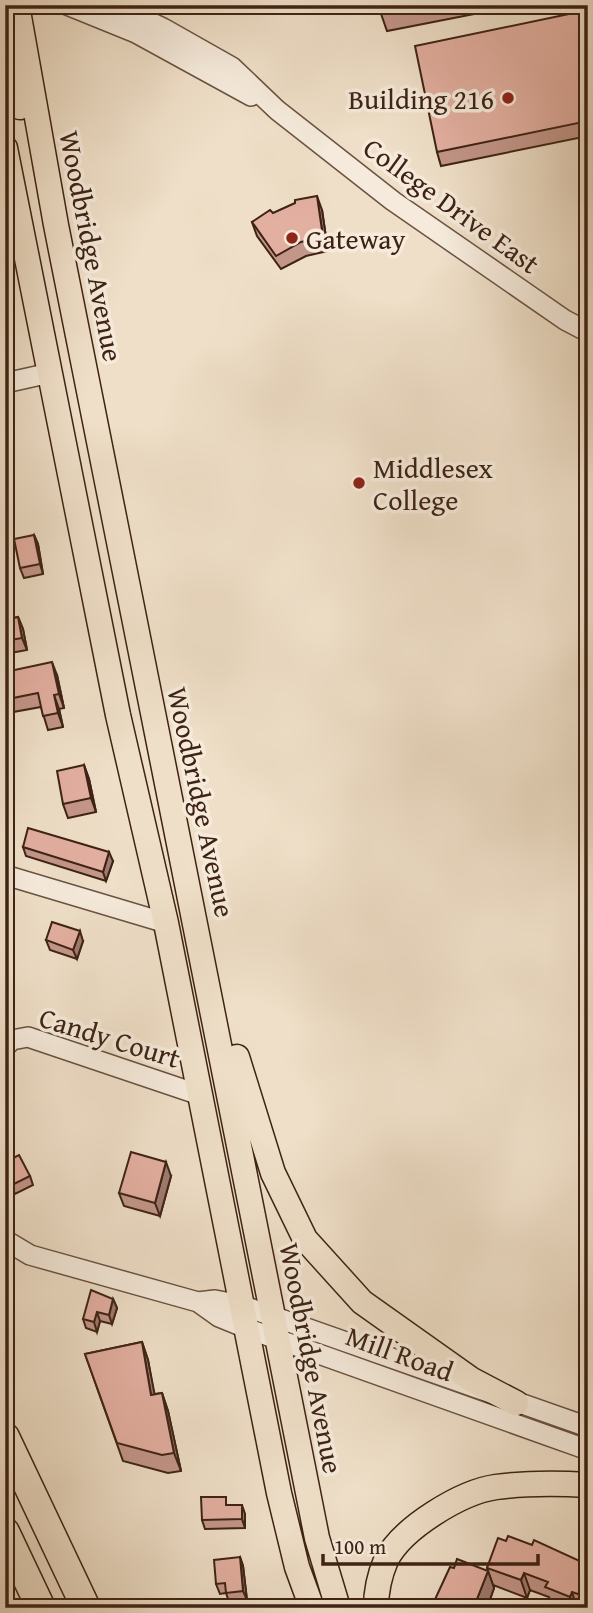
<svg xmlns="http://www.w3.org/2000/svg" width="593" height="1613" font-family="'Gentium Book Plus',serif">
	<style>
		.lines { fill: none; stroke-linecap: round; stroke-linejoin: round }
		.minor-casing { stroke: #6a5242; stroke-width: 22 }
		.major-casing { stroke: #3e2315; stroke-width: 27 }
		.highway-casing { stroke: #3e2315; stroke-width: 31 }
		.minor { stroke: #f5eadb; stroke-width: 19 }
		.major { stroke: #efdfc8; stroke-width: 24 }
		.highway { stroke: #efdfc8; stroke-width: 28 }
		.wall { fill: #c3968a; stroke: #3e2315; stroke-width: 2 }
		.shaded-wall { fill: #9f7a71; stroke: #3e2315; stroke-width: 2 }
		.building { fill: #e3afa1; stroke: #3e2315; stroke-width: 2 }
		.poi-dot { fill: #8f2418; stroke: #f5eadb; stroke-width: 2.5 }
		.labels { text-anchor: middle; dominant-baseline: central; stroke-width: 7; stroke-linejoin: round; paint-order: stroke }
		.poi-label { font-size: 28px; fill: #3e2315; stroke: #f5eadb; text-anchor: start }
		.street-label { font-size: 28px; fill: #3e2315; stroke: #f5eadb }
	</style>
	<rect width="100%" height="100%" fill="#efdfc8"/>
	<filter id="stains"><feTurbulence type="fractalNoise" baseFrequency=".00286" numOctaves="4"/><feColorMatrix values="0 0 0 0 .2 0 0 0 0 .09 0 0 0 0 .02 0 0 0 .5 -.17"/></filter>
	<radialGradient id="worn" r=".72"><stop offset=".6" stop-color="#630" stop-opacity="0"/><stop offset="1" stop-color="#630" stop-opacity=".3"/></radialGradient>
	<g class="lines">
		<defs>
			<path id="minor" d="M67,5L136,33L251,96
				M114,5L163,28L232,67L277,110L393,201L565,320L588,332
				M5,383L50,373
				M5,875L166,923
				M5,1047L12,1040L28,1037L200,1095
				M5,1240L30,1255L198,1302L219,1317L246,1328L588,1450
				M198,1302L215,1300L241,1305L588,1427"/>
			<path id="major" d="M17,5L56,225L317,1538L338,1608
				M5,42L20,107
				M5,148L118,715L166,923L279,1493L297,1567L312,1608
				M237,1057L273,1173L305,1239L362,1302L472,1380L516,1403
				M376,1608C376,1593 380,1574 386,1560C402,1528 461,1492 496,1487C526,1483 557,1483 588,1485"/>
			<path id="highway" d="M5,1437L86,1608
				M5,1532L41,1608"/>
		</defs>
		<!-- minor casing -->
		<use href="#minor" class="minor-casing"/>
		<!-- major casing -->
		<use href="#major" class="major-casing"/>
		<!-- highway casing -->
		<use href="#highway" class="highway-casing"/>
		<!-- minor -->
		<use href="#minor" class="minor"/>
		<!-- major -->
		<use href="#major" class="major"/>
		<!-- highway -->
		<use href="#highway" class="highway"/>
	</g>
	<!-- wall -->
	<path class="wall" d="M378,5H495V10L387,31Z
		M588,10V136L441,166L437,152Z
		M322,210L328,251L306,256L281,269L257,236L252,222L273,213Z
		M34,535L38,544L43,574L24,578L20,568Z
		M18,617L23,629L27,650L5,654V620Z
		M57,675L64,708L59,709L63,727L48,730L41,707L13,712L8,699Z
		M84,765L89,779L96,812L68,818L63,804Z
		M23,847L113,861L106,881L26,856Z
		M46,940L83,941L77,959L50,950Z
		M5,1162L30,1176L33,1185L15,1194L5,1174Z
		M171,1176L160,1216L124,1206L119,1193Z
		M113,1299L117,1308L112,1324L100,1321L97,1332L86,1328L83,1319Z
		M142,1342L148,1360L154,1394L162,1393L168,1411L181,1471L168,1473L123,1461L85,1354Z
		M229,1505L245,1514V1528L205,1529L202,1520Z
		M506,1541L582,1562L584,1567L588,1608H559L552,1605L549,1597L530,1590L527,1598L493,1585L487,1568Z
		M240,1557L243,1566L247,1600L229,1602L226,1593L220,1594L216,1584Z
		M454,1568L488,1571L494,1588L487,1608H431Z"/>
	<!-- shaded-wall -->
	<path class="shaded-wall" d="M317,196L322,210L328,251L323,237Z
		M34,535L38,544L43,574L40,564Z
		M18,617L23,629L27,650L22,638Z
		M52,662L57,675L64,708L59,694Z
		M54,695L59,709L63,727L58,713Z
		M84,765L89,779L96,812L91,798Z
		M5,827L7,833L5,846Z
		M109,852L113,861L106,881L103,872Z
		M80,931L83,941L77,959L73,950Z
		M166,1162L171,1176L160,1216L155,1203Z
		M113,1299L117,1308L112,1324L109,1315Z
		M97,1312L100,1321L97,1332L94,1322Z
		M142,1342L148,1360L158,1412L151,1395Z
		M162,1393L168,1411L181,1471L174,1453Z
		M242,1505L245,1514V1528L242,1519Z
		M240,1557L243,1566L247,1600L243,1591Z
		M582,1562L588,1576V1608H585L581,1595V1566Z
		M488,1571L494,1588L487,1608H476L475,1604Z
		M524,1573L530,1590L527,1598L521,1580Z
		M572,1592L577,1608H574L570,1597Z"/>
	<!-- building -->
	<path class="building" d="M588,10V121L437,152L415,46Z
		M317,196L323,237L301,242L276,256L252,222L270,210L273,213L295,203V200Z
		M34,535L40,564L20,568L14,539Z
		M18,617L22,638L5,641V620Z
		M52,662L59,694L54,695L58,713L43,716L38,693L8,699L5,687V672Z
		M84,765L91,798L63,804L57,771Z
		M28,828L109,852L103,872L23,847Z
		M52,922L80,931L73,950L46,940Z
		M131,1152L166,1162L155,1203L119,1193Z
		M19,1155L30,1176L12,1185L5,1172V1162Z
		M91,1290L113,1299L109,1315L97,1312L94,1322L83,1319Z
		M142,1342L151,1395L162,1393L174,1453L162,1455L117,1443L85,1354Z
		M201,1497H226V1505H242V1519L202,1520Z
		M508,1536L532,1545L534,1540L582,1562L581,1566L588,1569V1576L581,1595L572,1592L570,1597L545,1587L548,1582L524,1573L521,1580L487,1568L498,1538L506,1541Z
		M240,1557L243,1591L226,1593L225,1583L216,1584L214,1560Z
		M457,1559L488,1571L475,1604L469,1602L467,1608H431L450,1567L454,1568Z"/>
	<!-- markers -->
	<g class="poi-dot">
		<circle cx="508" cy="98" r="7"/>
		<circle cx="292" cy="238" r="7"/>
		<circle cx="359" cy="483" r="7"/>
	</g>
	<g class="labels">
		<!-- poi labels -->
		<g class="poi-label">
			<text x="494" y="98" text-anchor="end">Building 216</text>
			<text x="306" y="238">Gateway</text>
			<text x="373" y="467">Middlesex<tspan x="373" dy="32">College</tspan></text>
		</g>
		<!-- street labels -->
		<g class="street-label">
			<text transform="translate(452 205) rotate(36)">College Drive East</text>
			<text transform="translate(92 246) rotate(79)">Woodbridge Avenue</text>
			<text transform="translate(202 802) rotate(78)">Woodbridge Avenue</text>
			<text transform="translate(110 1037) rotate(17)">Candy Court</text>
			<text transform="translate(400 1353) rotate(20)">Mill Road</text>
			<text transform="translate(312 1358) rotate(79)">Woodbridge Avenue</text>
		</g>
	</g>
	<!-- margin -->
	<rect width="593" height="1613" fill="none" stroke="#efdfc8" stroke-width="28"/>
	<rect x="7" y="7" width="579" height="1599" fill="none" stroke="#3e2315" stroke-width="3.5"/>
	<rect x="14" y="14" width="565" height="1585" fill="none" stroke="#3e2315" stroke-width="2"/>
	<!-- scale -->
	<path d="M323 1554v10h215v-10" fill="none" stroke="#3e2315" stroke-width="3.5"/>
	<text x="334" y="1554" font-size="21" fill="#3e2315" stroke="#f5eadb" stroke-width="5" paint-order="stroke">100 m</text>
	<rect width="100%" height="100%" filter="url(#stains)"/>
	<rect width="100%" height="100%" fill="url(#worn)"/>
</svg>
